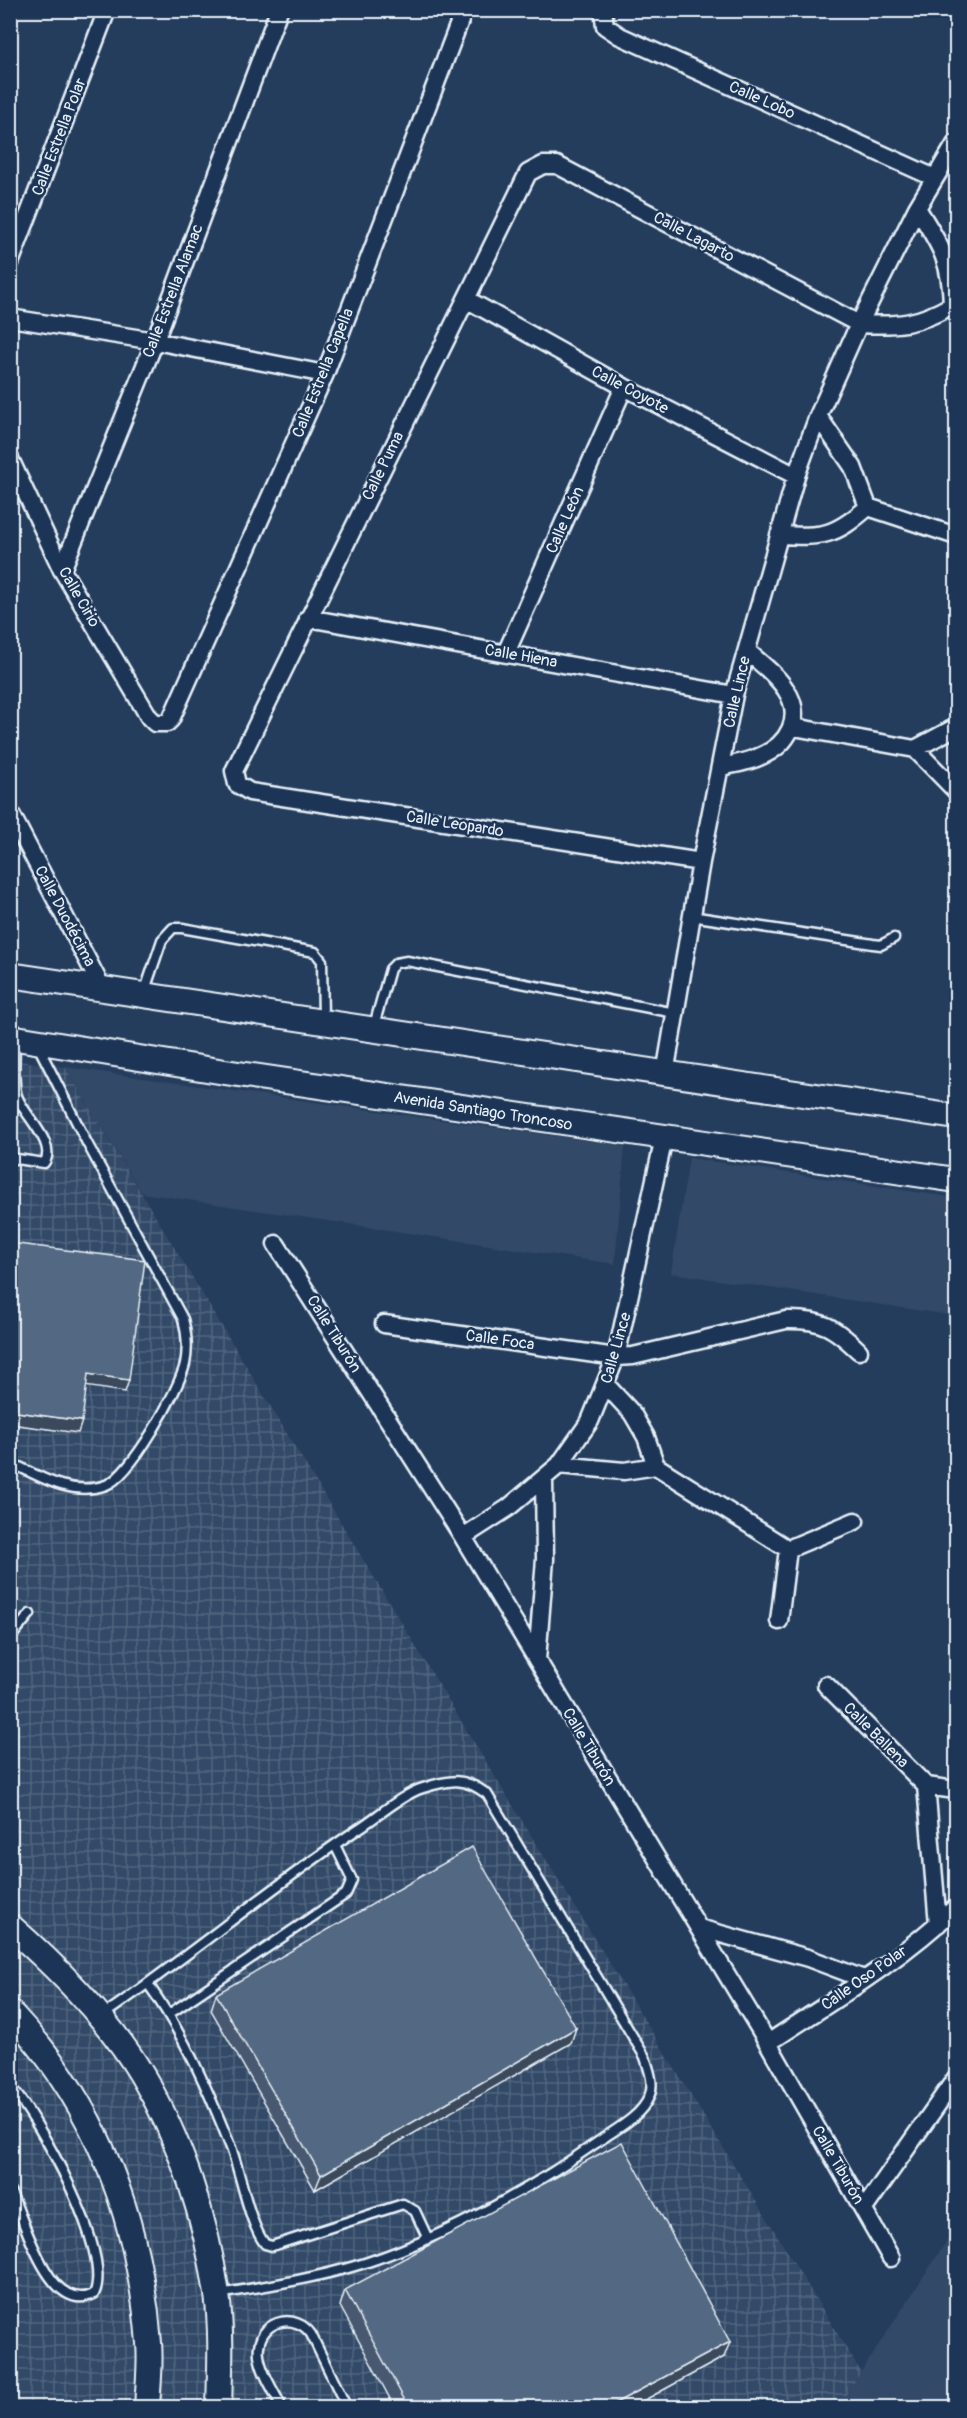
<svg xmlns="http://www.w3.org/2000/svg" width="967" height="2418" font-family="Pangolin,sans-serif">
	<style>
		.built { fill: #334a68 }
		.industrial { fill: url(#industrial-grid) }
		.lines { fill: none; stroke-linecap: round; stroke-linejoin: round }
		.lane-casing { stroke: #e8f1f8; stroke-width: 13 }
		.street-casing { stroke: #e8f1f8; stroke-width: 21 }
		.secondary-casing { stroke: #e8f1f8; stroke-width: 28 }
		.lane { stroke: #1d3557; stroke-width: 8 }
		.street { stroke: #1d3557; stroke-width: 16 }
		.secondary { stroke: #1d3557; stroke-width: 24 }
		.wall { fill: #475970; stroke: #e8f1f8; stroke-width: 1.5 }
		.shaded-wall { fill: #3a485b; stroke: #e8f1f8; stroke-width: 1.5 }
		.building { fill: #536782; stroke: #e8f1f8; stroke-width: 1.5 }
		.labels { text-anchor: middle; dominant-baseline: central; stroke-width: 5; stroke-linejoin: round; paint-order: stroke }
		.street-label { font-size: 16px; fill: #e8f1f8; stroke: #1d3557 }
	</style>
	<defs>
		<pattern id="industrial-grid" width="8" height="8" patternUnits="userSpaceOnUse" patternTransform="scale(1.5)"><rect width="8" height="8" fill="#334a68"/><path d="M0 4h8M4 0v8" fill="none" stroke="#51657e"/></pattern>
	</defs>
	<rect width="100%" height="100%" fill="#253d5d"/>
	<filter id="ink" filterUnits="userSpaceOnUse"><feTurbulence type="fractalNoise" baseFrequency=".0167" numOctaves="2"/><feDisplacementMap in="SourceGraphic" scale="12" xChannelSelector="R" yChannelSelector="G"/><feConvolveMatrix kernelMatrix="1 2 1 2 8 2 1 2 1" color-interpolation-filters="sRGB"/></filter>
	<g filter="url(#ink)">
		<!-- built -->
		<path class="built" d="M65,1067L625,1146L615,1264L142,1193Z
			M689,1158L956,1198V1316L671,1273Z
			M956,2227V2407H837L861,2372Z"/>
		<!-- industrial -->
		<path class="industrial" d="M11,1060L65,1067L470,1736L861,2372L837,2408H11Z"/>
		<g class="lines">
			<defs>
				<path id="lane" d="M691,916L873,944L881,945L894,938
					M144,993L162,940L173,928H182L315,952L322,961L323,1019
					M373,1029L390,969L396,963L407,961L675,1013
					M10,1158L44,1163C59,1143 19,1112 16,1092C13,1076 15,1057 15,1041
					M10,1462C40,1477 72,1497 106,1485C131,1476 179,1390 185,1364C188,1349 187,1334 183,1319L87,1143L38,1046
					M10,1638L30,1614
					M148,1984C184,2034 209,2092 231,2148C241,2174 249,2224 265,2244L272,2246L403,2204L415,2211L428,2239
					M169,2014L346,1894L352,1880L335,1845
					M103,2015C190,1956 270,1887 358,1829C377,1817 403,1794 423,1788C451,1779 464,1777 487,1794L645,2057C649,2070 655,2084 649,2097C641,2116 618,2128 602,2139C529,2190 450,2235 365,2263C317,2278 267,2286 218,2294
					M10,2086C39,2119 114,2254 94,2294C48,2316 25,2219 10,2191
					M282,2408C274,2390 256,2366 259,2346C263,2319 296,2313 311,2334L347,2408"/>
				<path id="street" d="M603,10L605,26L620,36L935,178
					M917,208C940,245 951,260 952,305
					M10,263L107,10
					M466,299L624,387L796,476
					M10,318L155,341L325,374
					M818,416L853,467L868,507
					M10,459L62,570L149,717L155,723H167L171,719L325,374L464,10
					M868,507L956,536
					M779,535C823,537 834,537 868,507
					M62,570L155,341L279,10
					M308,618L734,695
					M506,653L624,387
					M794,727L915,749
					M956,727L915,749L956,791
					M721,767C734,764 749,762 761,756C788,745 804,717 786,690C777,675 760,663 747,651
					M10,812L102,988
					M701,862L250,792L237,784L234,771L528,173L543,165H557L859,324C897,326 918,325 952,305
					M665,1074L701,862L734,695L796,476L818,416L859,324L917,208L956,143
					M276,1244L463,1537L768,2043L891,2258
					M384,1324L616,1357L633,1356L786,1320C822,1319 834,1327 859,1351
					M606,1385L632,1413L646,1437L656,1466L788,1549L855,1521
					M559,1465L624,1471L656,1466
					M463,1537L508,1508L559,1465L590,1421L616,1357L664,1138
					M779,1621L788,1549
					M537,1660L545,1559L544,1478
					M826,1685L926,1786L956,1790
					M926,1786L938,1924
					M699,1928L808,1958L864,1979
					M768,2043C832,2001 901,1960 956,1907
					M864,2209L956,2078"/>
				<path id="secondary" d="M10,975L956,1117
					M10,1037L225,1072L956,1180
					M10,1926C59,1969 109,2019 142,2075C181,2140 206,2219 217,2294C222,2331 220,2370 219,2408
					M10,2012C97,2104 139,2218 149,2343C151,2364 148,2387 147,2408"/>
			</defs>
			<!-- lane casing -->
			<use href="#lane" class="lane-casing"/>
			<!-- street casing -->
			<use href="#street" class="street-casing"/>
			<!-- secondary casing -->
			<use href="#secondary" class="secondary-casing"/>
			<!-- lane -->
			<use href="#lane" class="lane"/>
			<!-- street -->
			<use href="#street" class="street"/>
			<!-- secondary -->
			<use href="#secondary" class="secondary"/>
		</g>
		<!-- wall -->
		<path class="wall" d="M216,1994L571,2043L315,2190L211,2010Z
			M345,2290L724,2357L630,2408H395L340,2306Z"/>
		<!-- shaded-wall -->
		<path class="shaded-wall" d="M88,1374L129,1380L125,1392L84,1386Z
			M10,1411L82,1421L78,1433L10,1424Z
			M576,2028L571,2043L315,2190L321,2175Z
			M730,2342L724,2357L630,2408H606Z
			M480,2401L477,2408H467Z"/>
		<!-- building -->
		<path class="building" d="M10,1243L145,1260L129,1380L88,1374L82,1421L10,1411Z
			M472,1847L576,2028L321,2175L216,1994Z
			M622,2142L730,2342L606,2408H483L480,2401L467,2408H409L345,2290Z"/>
	</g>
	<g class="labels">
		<!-- street labels -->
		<g class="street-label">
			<text transform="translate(762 100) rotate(24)">Calle Lobo</text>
			<text transform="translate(59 137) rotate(-69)">Calle Estrella Polar</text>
			<text transform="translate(694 237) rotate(28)">Calle Lagarto</text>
			<text transform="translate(173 291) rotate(-69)">Calle Estrella Alamac</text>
			<text transform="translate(323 373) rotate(-68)">Calle Estrella Capella</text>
			<text transform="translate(630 390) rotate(28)">Calle Coyote</text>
			<text transform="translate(383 466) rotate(-64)">Calle Puma</text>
			<text transform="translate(565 520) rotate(-66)">Calle León</text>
			<text transform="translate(79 597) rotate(60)">Calle Cirio</text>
			<text transform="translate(521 656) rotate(10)">Calle Hiena</text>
			<text transform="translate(737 692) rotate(-77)">Calle Lince</text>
			<text transform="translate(455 824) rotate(9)">Calle Leopardo</text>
			<text transform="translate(65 916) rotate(62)">Calle Duodécima</text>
			<text transform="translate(483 1111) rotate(9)">Avenida Santiago Troncoso</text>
			<text transform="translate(334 1334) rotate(58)">Calle Tiburón</text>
			<text transform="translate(500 1340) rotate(8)">Calle Foca</text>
			<text transform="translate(616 1348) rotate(-74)">Calle Lince</text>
			<text transform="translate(876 1735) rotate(45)">Calle Ballena</text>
			<text transform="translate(589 1747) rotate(59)">Calle Tiburón</text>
			<text transform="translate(864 1978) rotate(-35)">Calle Oso Polar</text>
			<text transform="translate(838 2165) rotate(60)">Calle Tiburón</text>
		</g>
	</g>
	<!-- margin -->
	<rect width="967" height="2418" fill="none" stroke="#1d3557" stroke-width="36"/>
	<rect x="18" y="18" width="931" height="2382" fill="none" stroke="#e8f1f8" stroke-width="2" filter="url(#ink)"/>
</svg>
